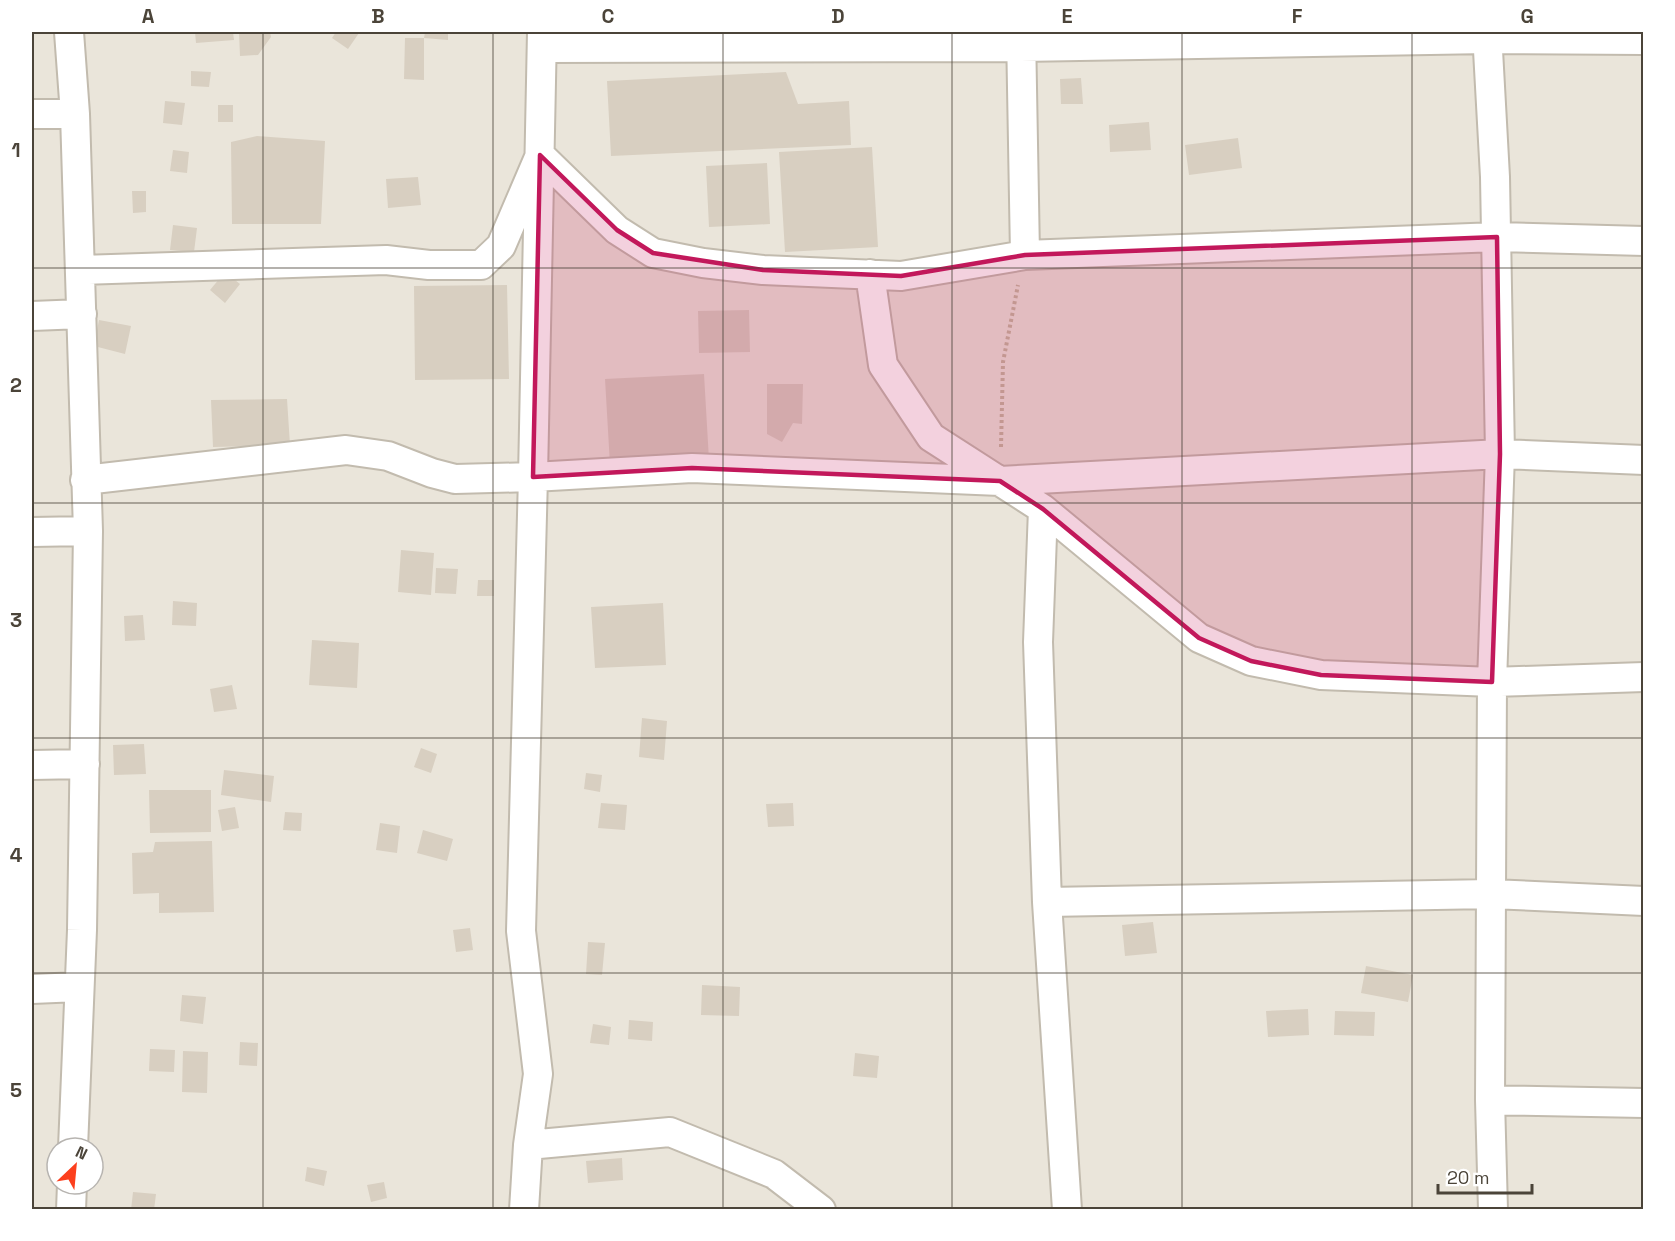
<svg xmlns="http://www.w3.org/2000/svg" width="1675" height="1241" font-family="'Space Grotesk',sans-serif">
	<style>
		.residential { fill: #eae5da; fill-rule: evenodd }
		.building { fill: #d8cfc1 }
		.lines { fill: none; stroke-linecap: round; stroke-linejoin: round }
		.street-casing { stroke: #c2bbae; stroke-width: 32 }
		.path { stroke: #c4b79f; stroke-width: 4; stroke-dasharray: 3 3; stroke-linecap: butt }
		.street { stroke: #fff; stroke-width: 28 }
		.marked { fill: #c2185b; fill-opacity: 0.2; stroke: #c2185b; stroke-width: 4.5; stroke-linejoin: round }
		.grid { fill: none; stroke: #4b4439; stroke-width: 1.5; stroke-opacity: 0.55 }
		.neatline { fill: none; stroke: #4b4439; stroke-width: 2 }
		.grid-label { font-size: 20px; text-anchor: middle; font-weight: bold; fill: #4b4439 }
	</style>
	<rect width="100%" height="100%" fill="#f6f3ec"/>
	<!-- residential -->
	<path class="residential" d="M32,32H1643V1209H32ZM57,1148H93V1184H57Z"/>
	<!-- building -->
	<path class="building" d="M195,32H233L234,40L196,43Z
		M239,32H270L271,37L258,55L240,56Z
		M336,32H357L359,33L348,49L332,38Z
		M425,32H448V40L424,38V80L404,79L405,38H424Z
		M191,71L211,72L209,87L191,86Z
		M786,72L798,104L849,101L851,145L611,156L607,81Z
		M1081,78L1083,104H1061L1060,79Z
		M165,101L185,103L182,125L163,123Z
		M218,105H233V122H218Z
		M1149,122L1151,150L1110,152L1109,125Z
		M257,136L325,141L321,224H232L231,142Z
		M1238,138L1242,168L1189,175L1185,145Z
		M872,147L878,247L785,252L779,152Z
		M173,150L189,152L187,173L170,171Z
		M767,163L770,224L709,227L706,166Z
		M418,177L421,205L388,208L386,179Z
		M132,191H146V212L133,213Z
		M173,225L197,228L194,252L170,250Z
		M225,272L240,284L225,303L210,290Z
		M507,285L509,379L415,380L414,286Z
		M749,310L750,352L699,353L698,311Z
		M99,320L131,326L125,354L94,346Z
		M704,374L709,460L610,465L605,379Z
		M767,384H803L802,424L793,423L782,442L767,434Z
		M287,399L290,445L213,447L211,400Z
		M401,550L434,553L431,595L398,592Z
		M436,568L458,569L456,594L435,593Z
		M478,580H494V596H477Z
		M173,601L197,603L196,626L172,625Z
		M663,603L666,665L595,668L591,607Z
		M143,615L145,640L125,641L124,616Z
		M312,640L359,643L357,688L309,685Z
		M232,685L237,709L214,712L210,689Z
		M642,718L667,721L664,760L639,757Z
		M144,744L146,774L114,775L113,745Z
		M421,748L437,754L431,773L414,767Z
		M224,770L274,776L271,802L221,795Z
		M586,773L602,775L600,792L584,789Z
		M149,790H211V832L150,833Z
		M601,803L627,805L625,830L598,828Z
		M793,803L794,826L768,827L766,804Z
		M235,807L239,828L222,831L218,810Z
		M285,812L302,813L301,831L283,830Z
		M380,823L400,826L397,853L376,850Z
		M423,830L453,839L447,861L417,853Z
		M212,841L214,912L159,913V893L133,894L132,853L153,852L155,842Z
		M1153,922L1157,953L1125,956L1122,925Z
		M470,928L473,950L456,952L453,930Z
		M588,942L605,943L602,975L586,974Z
		M1366,966L1413,975L1408,1002L1361,993Z
		M702,985L740,987L739,1016L701,1015Z
		M182,995L206,997L203,1024L180,1021Z
		M1308,1009L1309,1035L1268,1037L1266,1011Z
		M1335,1011L1375,1012L1374,1036L1334,1035Z
		M629,1020L653,1022L652,1041L628,1039Z
		M593,1024L611,1027L609,1045L590,1043Z
		M240,1042L258,1043L257,1066L239,1065Z
		M150,1049L175,1050L174,1072L149,1071Z
		M183,1051L208,1052L207,1093L182,1092Z
		M855,1053L879,1056L877,1078L853,1076Z
		M622,1158L623,1180L588,1183L586,1161Z
		M307,1167L327,1171L324,1186L305,1181Z
		M384,1182L387,1198L371,1202L367,1185Z
		M133,1192L156,1194L154,1210H131Z"/>
	<g class="lines">
		<defs>
			<path id="street" d="M69,32L75,114L88,531L82,930L73,1148
				M1021,32L1025,255
				M1487,32L1495,177L1500,454L1492,682L1490,1100L1493,1210
				M543,48L1021,47L1488,39L1644,40
				M32,114H75
				M81,270L386,260L429,265H481L501,246L540,155L617,230L653,253L703,263L763,270L901,276L1025,255L1497,237L1644,241
				M870,274L883,365L931,437L1043,509L1038,642L1047,902L1067,1210
				M32,316L82,314
				M85,480L346,450L388,456L432,473L455,479L533,477L692,468L1000,481L1500,454L1644,460
				M1043,509L1199,638L1251,661L1321,675L1492,682L1644,677
				M32,532L88,531
				M32,765L85,764
				M1047,902L1491,894L1644,901
				M32,989L79,987
				M1490,1100L1644,1103
				M528,1145L670,1132L774,1174L821,1210
				M71,1210L72,1184
				M524,1210L528,1145L538,1074L521,931L533,477L542,32"/>
		</defs>
		<!-- street casing -->
		<use href="#street" class="street-casing"/>
		<!-- path -->
		<path class="path" d="M1001,447L1003,362L1018,285"/>
		<!-- street -->
		<use href="#street" class="street"/>
	</g>
	<!-- marked area -->
	<path class="marked" d="M540,155L617,230L653,253L763,270L901,276L1025,255L1497,237L1500,454L1492,682L1321,675L1251,661L1199,638L1043,509L1000,481L692,468L533,477Z"/>
	<!-- grid -->
	<path class="grid" d="M263,32V1210M493,32V1210M723,32V1210M952,32V1210M1182,32V1210M1412,32V1210M32,268H1644M32,503H1644M32,738H1644M32,973H1644"/>
	<!-- border -->
	<rect width="1675" height="1241" fill="none" stroke="#ffffff" stroke-width="66"/>
	<!-- north arrow -->
	<g transform="translate(75 1166) rotate(26)"><circle r="28" fill="#ffffff" stroke="#b7b4b0" stroke-width="1.5"/>
	<path d="M0-4.5L10 22L0 15L-10 22Z" fill="#fc3f1d"/>
	<text y="-9" font-size="16" font-weight="bold" text-anchor="middle" fill="#4b4439">N</text>
	</g>
	<!-- scale -->
	<path d="M1438 1184v9h94v-9" fill="none" stroke="#4b4439" stroke-width="3"/>
	<text x="1447" y="1184" font-size="18" fill="#4b4439" stroke="#ffffff" stroke-width="4.5" paint-order="stroke">20 m</text>
	<rect x="33" y="33" width="1609" height="1175" class="neatline"/>
	<g class="grid-label">
		<text x="148" y="23">A</text>
		<text x="378" y="23">B</text>
		<text x="608" y="23">C</text>
		<text x="838" y="23">D</text>
		<text x="1067" y="23">E</text>
		<text x="1297" y="23">F</text>
		<text x="1527" y="23">G</text>
		<text x="16" y="157">1</text>
		<text x="16" y="392">2</text>
		<text x="16" y="627">3</text>
		<text x="16" y="862">4</text>
		<text x="16" y="1097">5</text>
	</g>
</svg>
